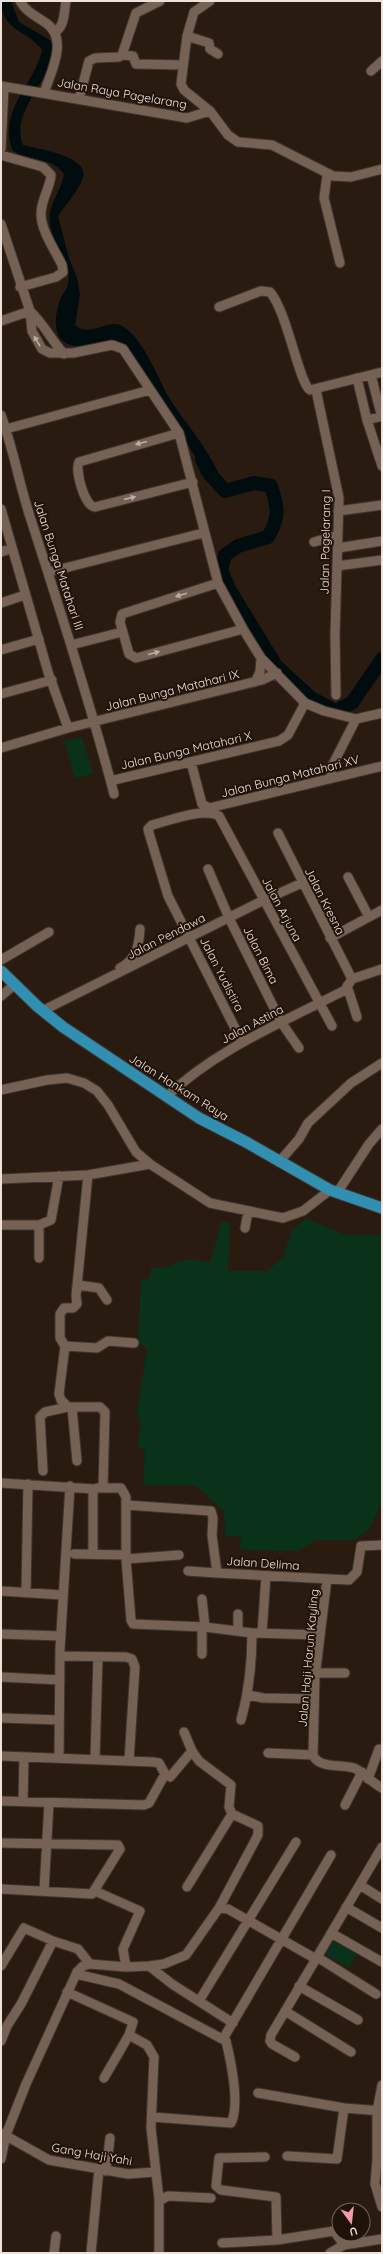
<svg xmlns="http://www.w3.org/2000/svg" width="383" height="2254" font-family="Quicksand,sans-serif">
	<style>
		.green { fill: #0a311a }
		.water { fill: #000c0e }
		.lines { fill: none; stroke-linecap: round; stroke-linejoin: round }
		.river { stroke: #000c0e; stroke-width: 14 }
		.minor-casing { stroke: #423531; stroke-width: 11 }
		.major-casing { stroke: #423531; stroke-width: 13 }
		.minor { stroke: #756255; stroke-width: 9 }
		.major { stroke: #3190b1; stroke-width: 11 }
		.oneway { fill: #bdaea5 }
		.labels { text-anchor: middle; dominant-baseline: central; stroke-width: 4; stroke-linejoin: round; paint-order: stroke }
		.street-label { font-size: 12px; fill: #ede1da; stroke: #201207 }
	</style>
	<rect width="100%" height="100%" fill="#2a1b10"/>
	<!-- green -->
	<path class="green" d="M82,737L93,773L75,779L64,741Z
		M306,1218L343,1234L382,1235V1502L370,1528L355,1540H316L298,1551L240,1550L241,1537L225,1536L224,1511L195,1485H143L145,1450L137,1447L141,1424L137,1412L147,1349L138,1342L141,1280L149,1279L151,1268L167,1267L177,1262L193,1259L210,1263L222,1221L230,1223L228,1271H267L283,1257L292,1230Z
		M333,1938L358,1953L349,1968L324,1953Z"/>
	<!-- water -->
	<path class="water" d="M1,1H11L19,22L50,40L55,49C51,58 49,67 44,76C33,98 13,120 23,145C38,149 89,156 83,177C79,191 66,204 58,216L69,258L77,278L80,294L75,325C90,339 109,316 124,327C145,342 156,374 168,396C184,422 205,444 218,472L208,476L122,343C105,335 86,351 68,344C51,338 55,311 61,298C63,293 67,289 68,284C73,260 46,238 50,214C51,202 62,188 64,174C52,156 28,162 12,150C11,144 8,137 9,131C9,101 36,79 42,50C28,30 2,32 1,1Z"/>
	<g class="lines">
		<!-- river -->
		<path class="river" d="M202,459L208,472L225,491L254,483L271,486C278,508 280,517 268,537L238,546L225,555L221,570L229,589L276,666L311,698L335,711L352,703L382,659"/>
		<defs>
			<path id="minor" d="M20,1C26,12 36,16 46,23C69,39 51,72 44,93
				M210,1L194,12L187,36L181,84L184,90L210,111L228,135L238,142L272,145L333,176L351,177L382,169
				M55,32C65,26 64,12 66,1
				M187,36L209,43L210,49L218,54
				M122,55L133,56L136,64L183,65
				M371,71L382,61
				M1,86L187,118L210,111
				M79,99L89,61L95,58L119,57L122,55L136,13L160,1
				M1,149L4,87
				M1,155L43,167L51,175C50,188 41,200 41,214C41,231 55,250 62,265L63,272L56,277L20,287
				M327,175L324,198L340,263
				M1,224L30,311L32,331L42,349L50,353H73L112,345L123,349L179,433L218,583L243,629L261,658L305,703L324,711L356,719L382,713
				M219,307L261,291L270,292C287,311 299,383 310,390L382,372
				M30,311C44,324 51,340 64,354
				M1,321L30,311
				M371,375L381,414L379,417L367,420L382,466
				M357,378L367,420
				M316,390L339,498L335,635L336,695
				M1,415C14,451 20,488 32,523C61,613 90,703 114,794
				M6,429L150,390
				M179,433L79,462C75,470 84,506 95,507L193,482
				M1,509L48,672L68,728
				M338,511L382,505
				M314,542L338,535
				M338,548L382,541
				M1,552L12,548
				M337,566L382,560
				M49,572L203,533
				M218,583L122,614L120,622L129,654L136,658L243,629
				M1,603L25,595
				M71,645L122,632
				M1,650L39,639
				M255,682L260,672L261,658
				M1,694L52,680
				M1,748L68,728L262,680L277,673
				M191,762L202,804L209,808L382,766
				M331,778V768L356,719
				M110,779L114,780L279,741L288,735L305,703
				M278,833L352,979
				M208,869L229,918L281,1022L299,1048
				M348,877L369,917
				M330,938L382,910
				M1,960L49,932
				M120,968C136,960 139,946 140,929
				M352,979L382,969
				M347,986L357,1017
				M1,996L14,985
				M42,1011L264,900L302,883
				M242,1042L168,896L149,833L148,829L152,825C169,821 203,807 219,816L332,1026
				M1,1090L47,1080L67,1078L84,1083L97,1091L108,1105L136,1152L150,1164L210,1203L283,1218L303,1211L330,1190
				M166,1097C218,1048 282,1023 345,990L352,979
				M279,1162L299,1139L308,1123L351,1083L382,1063
				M88,1175L76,1296L77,1304L73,1308H64L60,1314V1338L65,1346L59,1394L61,1400L68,1407H100L105,1412L103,1488
				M1,1179L88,1175L150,1164
				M337,1193L369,1144L382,1129
				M1,1225H39L51,1220L59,1176
				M39,1225V1258
				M245,1228L248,1212
				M78,1285L99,1288L107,1300
				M65,1346L97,1348L108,1341L134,1343
				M72,1408L77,1461
				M43,1471L40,1417L45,1412L68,1407
				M1,1483L94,1489
				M126,1505L211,1511L213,1518L212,1535L217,1573L349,1580L357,1572L361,1546L382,1545
				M93,1553V1491L97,1488H121L126,1497V1559L131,1620L133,1624L205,1627L252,1633L319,1635
				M74,1554L126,1555
				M126,1559L179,1555
				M188,1571L217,1573
				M327,1579L315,1677L313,1755C319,1769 341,1764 354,1768C362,1771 372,1783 382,1788
				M1,1591L63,1595
				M26,1593L28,1484
				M202,1599L205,1627
				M238,1614V1631
				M202,1627V1654
				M262,1633L266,1576
				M1,1634L61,1636
				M60,1656L126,1657L132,1659L135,1667L129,1761
				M316,1673H345
				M1,1677L60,1680
				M248,1695L263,1698L314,1699
				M1,1718L59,1720
				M241,1720C249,1691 252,1663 252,1633
				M268,1753L313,1755
				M1,1756L153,1762L159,1763L165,1774L170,1777L192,1751
				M59,1757L60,1649L70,1486
				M95,1759L98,1657
				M368,1779L379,1749
				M1,1801L144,1805L149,1803L165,1774
				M23,1801L24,1757
				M345,1805L362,1772
				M1,1843L115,1845H118L120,1849L92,1894L1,1889
				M360,1885L382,1899
				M187,1887L232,1814
				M44,1891L49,1803
				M95,1891L140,1911L123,1949L126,1967
				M346,1907L382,1928
				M219,1908L228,1909L316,1959
				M331,1933L382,1962
				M317,1957L376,1994
				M1,1966L24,1928L53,1941
				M149,1966L172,1984L233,2023
				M76,1974L119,1984L226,2041C231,2062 240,2105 231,2123L152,2117
				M299,1986L358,2020
				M67,1992L133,2022L129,2035L104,2078
				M199,2001L296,1842
				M285,2011L351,2052
				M129,2035L147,2045L154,2057L151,2128L159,2199V2253
				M223,2039L331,1855
				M1,2041L7,2026L21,2004L53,1941L78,1949L90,1964
				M295,2057L272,2044L270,2041L271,2035L382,1847
				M382,2085L377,2111V2159L375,2184L382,2207
				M258,2093L344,2108
				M1,2133L49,2160L128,2174L155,2172
				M287,2156L337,2159L344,2108L382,2111
				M265,2157L219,2158L216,2186L221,2190L276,2197L277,2240
				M1,2159L6,2135L26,2084L77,1972L83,1966L90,1964L126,1967L149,1966L164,1964L186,1955L219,1908L258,1835V1826L232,1814L229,1807L231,1785L199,1761L192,1751L184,1732
				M106,2171L110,2138
				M159,2201L168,2196L211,2198
				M222,2243L277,2240L334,2231L344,2245
				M54,2253L56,2236
				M91,2253L99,2169
				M330,2253L344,2245L382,2239"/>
			<path id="major" d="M1,971L37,1006L63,1027L199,1118L246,1142L330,1190L382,1208"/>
		</defs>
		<!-- minor casing -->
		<use href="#minor" class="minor-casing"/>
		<!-- major casing -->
		<use href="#major" class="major-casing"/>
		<!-- minor -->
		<use href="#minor" class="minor"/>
		<!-- major -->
		<use href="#major" class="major"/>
	</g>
	<!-- one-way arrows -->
	<defs><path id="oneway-solid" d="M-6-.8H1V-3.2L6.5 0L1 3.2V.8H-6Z"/></defs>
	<g class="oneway">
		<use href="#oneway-solid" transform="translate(37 341) rotate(-121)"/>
		<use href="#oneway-solid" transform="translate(141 443) rotate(165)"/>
		<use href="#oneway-solid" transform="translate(130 498) rotate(-13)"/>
		<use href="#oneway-solid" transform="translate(181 595) rotate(163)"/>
		<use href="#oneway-solid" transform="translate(154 653) rotate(-15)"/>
	</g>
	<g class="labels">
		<!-- street labels -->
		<g class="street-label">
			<text transform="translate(122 93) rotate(10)">Jalan Raya Pagelarang</text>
			<text transform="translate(325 542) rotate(-89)">Jalan Pagelarang I</text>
			<text transform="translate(59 565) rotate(72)">Jalan Bunga Matahari III</text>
			<text transform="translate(172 690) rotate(-14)">Jalan Bunga Matahari IX</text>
			<text transform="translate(186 750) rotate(-13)">Jalan Bunga Matahari X</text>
			<text transform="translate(290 776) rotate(-14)">Jalan Bunga Matahari XV</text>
			<text transform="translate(325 901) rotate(63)">Jalan Kresna</text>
			<text transform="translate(282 909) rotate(62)">Jalan Arjuna</text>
			<text transform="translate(166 936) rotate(-27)">Jalan Pendawa</text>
			<text transform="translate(261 955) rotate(63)">Jalan Bima</text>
			<text transform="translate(222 974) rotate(63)">Jalan Yudistira</text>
			<text transform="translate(252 1024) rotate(-28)">Jalan Astina</text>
			<text transform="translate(179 1087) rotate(32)">Jalan Hankam Raya</text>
			<text transform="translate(263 1563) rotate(4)">Jalan Delima</text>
			<text transform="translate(308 1658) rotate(-85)">Jalan Haji Harun Kayling</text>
			<text transform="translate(92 2154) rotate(10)">Gang Haji Yahi</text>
		</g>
	</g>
	<!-- border -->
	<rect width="383" height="2254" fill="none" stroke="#ede1da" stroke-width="4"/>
	<!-- north arrow -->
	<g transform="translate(351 2222) rotate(165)"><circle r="19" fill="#201207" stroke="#72655b"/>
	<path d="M0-3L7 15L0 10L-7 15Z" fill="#f29aae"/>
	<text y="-6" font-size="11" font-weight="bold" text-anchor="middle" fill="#ede1da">U</text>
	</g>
</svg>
